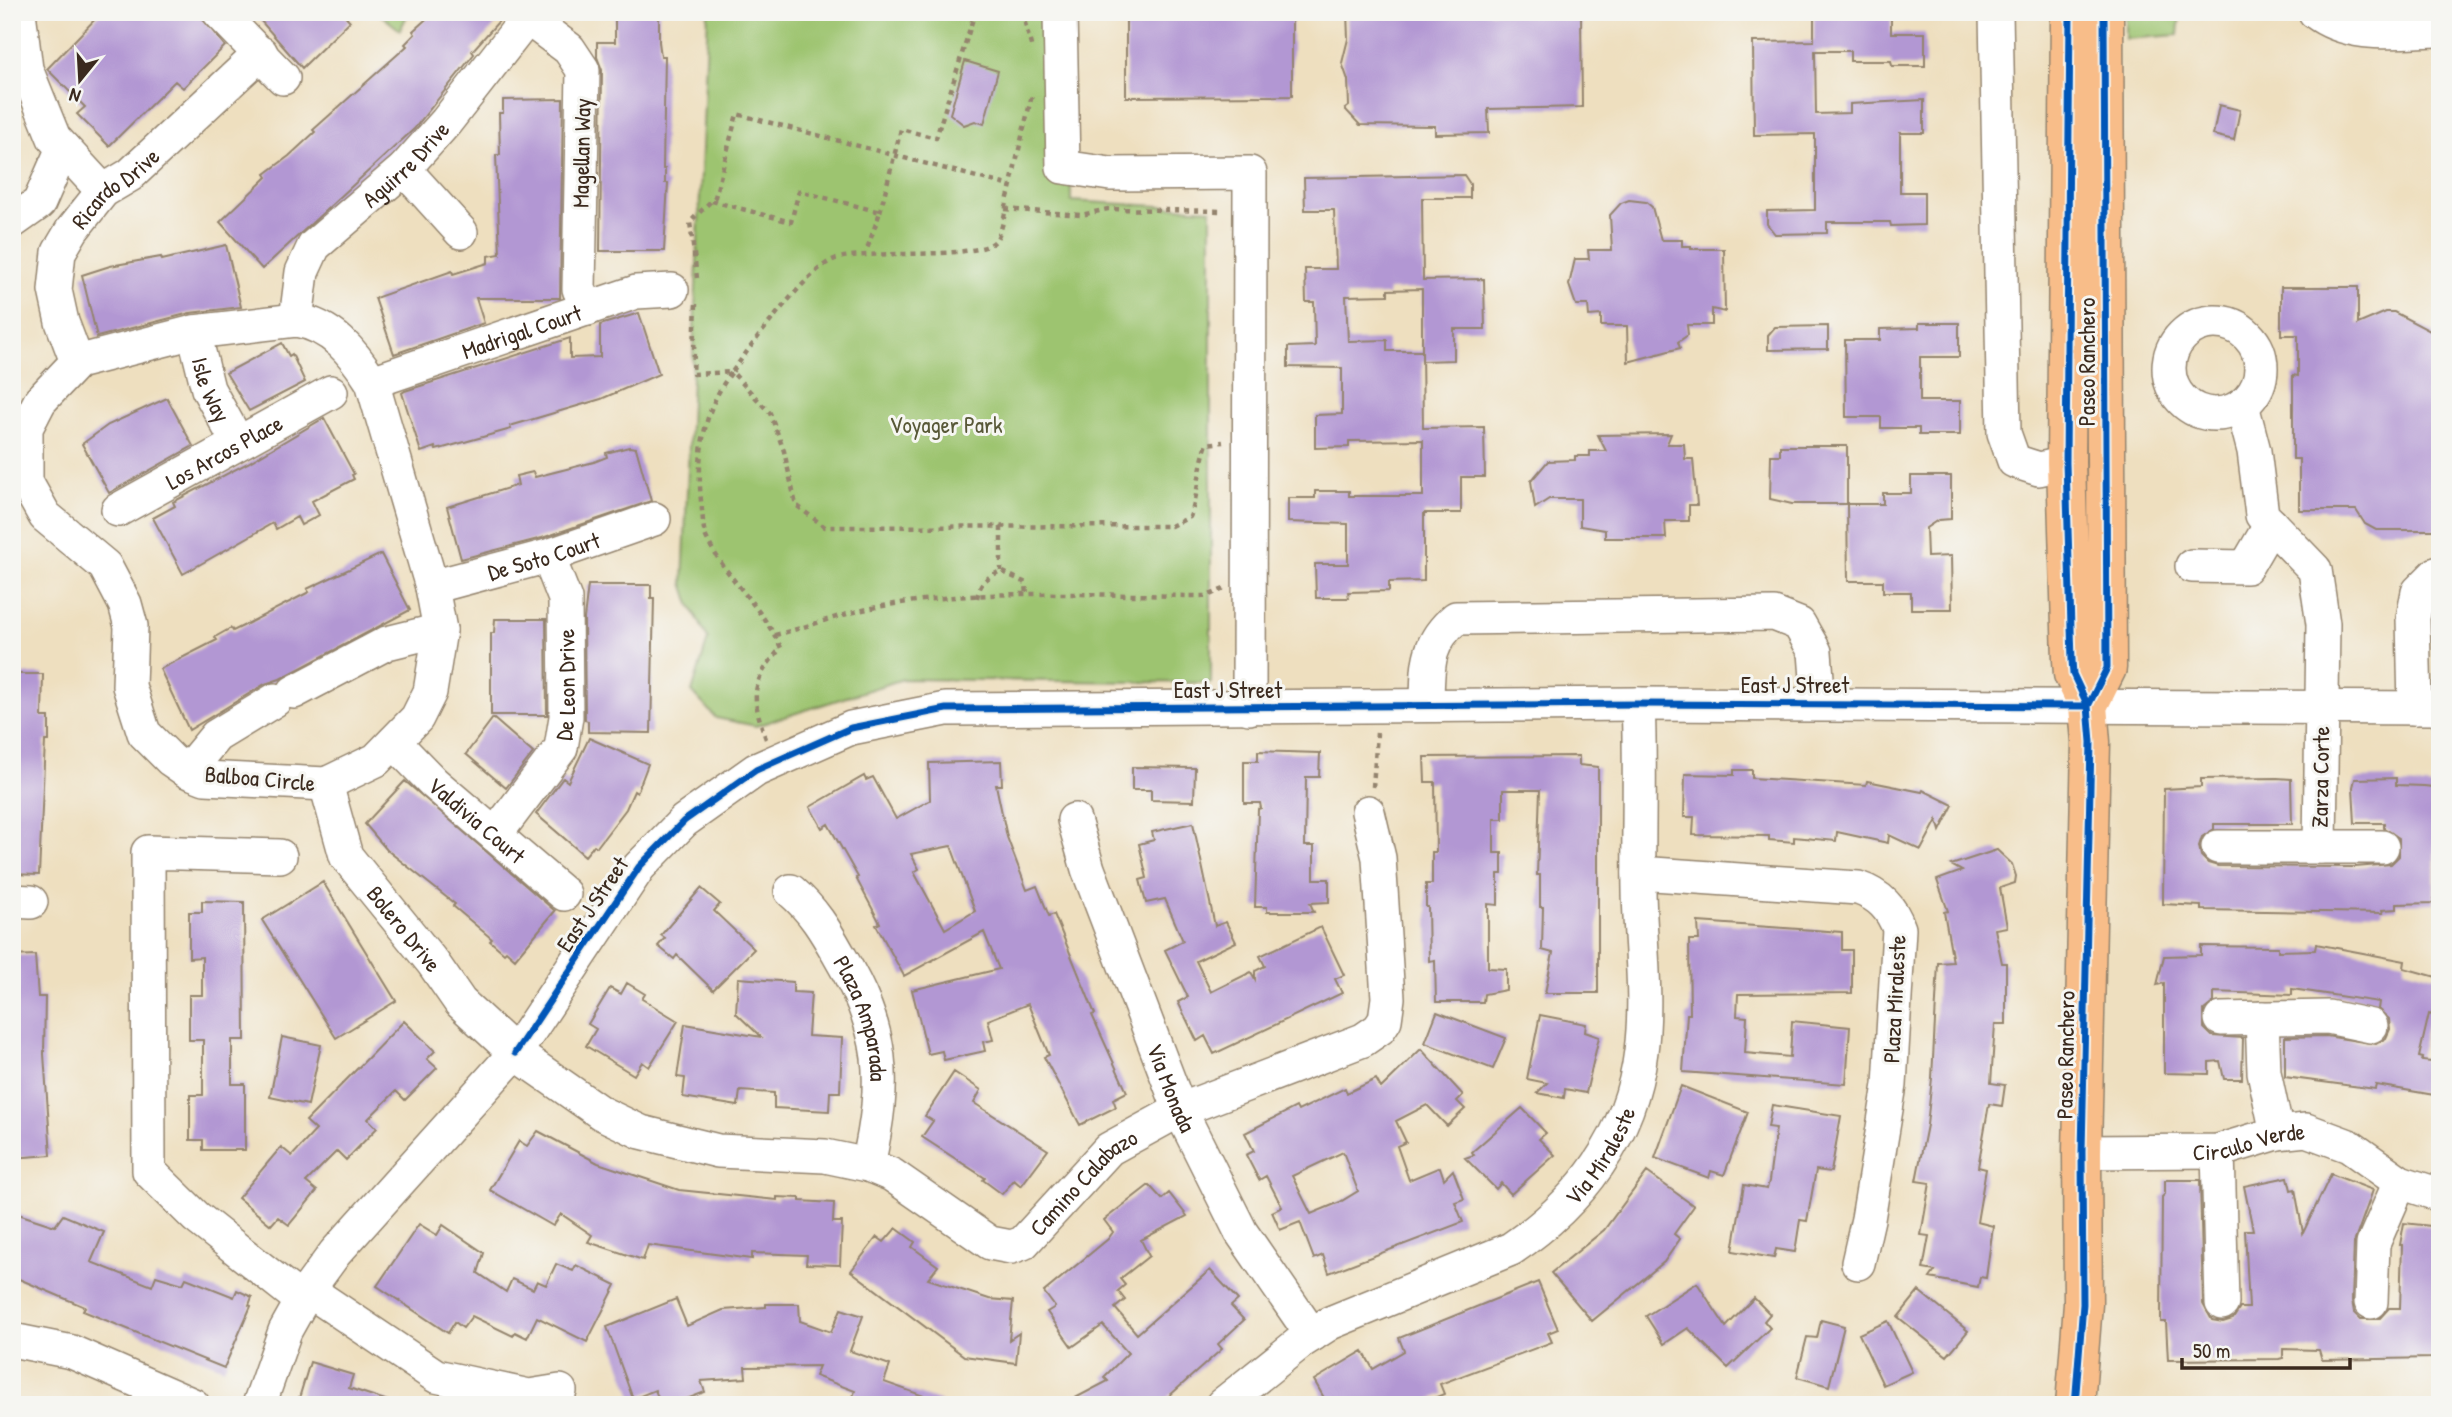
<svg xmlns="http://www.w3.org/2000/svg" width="2452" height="1417" font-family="'Patrick Hand',sans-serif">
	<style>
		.green { fill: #9dc470; stroke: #6c7747; stroke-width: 2 }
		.building { fill: #b297d3; fill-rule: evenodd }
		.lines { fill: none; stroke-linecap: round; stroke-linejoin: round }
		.minor-casing { stroke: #94846e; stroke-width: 36 }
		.major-casing { stroke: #94846e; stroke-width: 41 }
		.path { stroke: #94846e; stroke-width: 4.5; stroke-dasharray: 5 5; stroke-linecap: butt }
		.minor { stroke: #fff; stroke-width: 33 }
		.major { stroke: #f8bd89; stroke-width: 38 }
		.cycleway-casing { stroke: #f6f6f2; stroke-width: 11 }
		.cycleway { stroke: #0057b8; stroke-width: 7 }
		.labels { text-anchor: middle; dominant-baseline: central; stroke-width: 6; stroke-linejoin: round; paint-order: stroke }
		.street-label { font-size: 23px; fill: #3b2a1e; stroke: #f6f6f2 }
		.park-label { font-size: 23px; fill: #585837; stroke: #f6f6f2 }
	</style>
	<rect width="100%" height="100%" fill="#f6f6f2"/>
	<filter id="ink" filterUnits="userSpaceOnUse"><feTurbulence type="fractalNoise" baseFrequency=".0143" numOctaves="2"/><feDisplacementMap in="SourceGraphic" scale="14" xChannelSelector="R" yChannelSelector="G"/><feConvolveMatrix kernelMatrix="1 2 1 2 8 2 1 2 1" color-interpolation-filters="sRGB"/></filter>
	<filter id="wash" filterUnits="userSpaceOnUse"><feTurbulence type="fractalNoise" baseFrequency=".00686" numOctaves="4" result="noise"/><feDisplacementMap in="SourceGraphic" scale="28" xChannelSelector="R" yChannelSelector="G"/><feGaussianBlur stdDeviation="1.57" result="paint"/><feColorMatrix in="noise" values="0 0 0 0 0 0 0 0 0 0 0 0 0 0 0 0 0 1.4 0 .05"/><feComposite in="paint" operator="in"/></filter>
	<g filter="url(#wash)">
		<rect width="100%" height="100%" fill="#eedfbf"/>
		<!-- green -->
		<path class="green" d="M377,12H409L400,30Z
			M708,12H1070L1071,201L1211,209V683L903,679L756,726L716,718L692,692L708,639L690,604L683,583Z
			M2126,12H2180L2178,35L2126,39Z"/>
		<g id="blocks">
			<!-- building -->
			<path class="building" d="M102,12H197L225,46L183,88L175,81L109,146L77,114L85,107L47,69Z
				M253,12H342L350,21L302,68Z
				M434,12H507L472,51L474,54L414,129L262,269L220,222L267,177L265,174L289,156L315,132L313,130L407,46L405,44L415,34L413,31Z
				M615,12H659V42L661,56H665L663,169H665V183H668L664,251H600L602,70L597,57V42H615Z
				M1126,12H1292V96L1126,97Z
				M1347,12H1581L1582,107L1488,109L1489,133L1435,134V126L1360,125L1345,109L1349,106L1348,80L1342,63L1348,39Z
				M1814,12H1891V33H1925V66H1892L1891,61H1850V51H1815L1816,114L1850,113V104L1924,100V133H1900V192H1924V225L1891,226L1890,222H1827V233L1775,234L1767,224V211L1815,210V134L1754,135L1753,42L1814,41Z
				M965,61L998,71L984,124L975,121L964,125L950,114Z
				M563,99L560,298H476L484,323L394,354L375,298L452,271L453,274L488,263V256L500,254L496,155H500L499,113H503V100Z
				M2219,105L2240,110L2234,140L2213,135Z
				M1464,175L1470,184V198H1422L1423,280L1484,279L1485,329H1454V360L1422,361V289L1388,290V295L1346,296L1348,341L1387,340V351H1422L1423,428L1484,427L1485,477H1461V513H1424V581L1389,582V591L1348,592L1349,598H1316L1315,564H1348V524L1288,522V498H1315V491H1349V496H1423V440L1349,441V447L1315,448V415L1342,414V368L1288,367V347L1315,346L1314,302H1306L1305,269H1336L1334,210H1305L1304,178Z
				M1629,200L1646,202L1652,207L1661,240H1682V246H1691V249H1724L1725,312L1712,309V325H1687L1688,335L1678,342L1680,348L1628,362L1627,326H1601V315L1589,316L1588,305H1576L1569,285L1575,259H1589L1588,250H1612L1610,215L1621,203Z
				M226,245L241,307L190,313L97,337L82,275L110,266L161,257L162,260Z
				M2281,287H2358V324L2386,312H2394L2440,336V530H2376L2365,524L2356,510H2299V459H2293V375L2298,376V335H2281Z
				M639,313L659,374L601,399L510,426L511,429L436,450L435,447L421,452L402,393L405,391L570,338V358L600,357V325Z
				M1919,323H1959V357H1920V401H1960V435H1919V428H1881V417H1846L1845,340H1880V329L1919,328Z
				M1828,326V349L1768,350V335L1775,327Z
				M282,343L289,356L292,354L305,382L249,411L226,373Z
				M167,398L193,446L109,493L82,444L108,425Z
				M324,418L354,474L352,475L354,479L312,501L319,515L301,525L297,517L276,529L273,523L183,574L153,518L175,506L173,502L248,463Z
				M1671,434L1667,444H1684L1685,459H1693L1697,505H1689V521H1665L1666,538H1605V530L1580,526V499H1549L1535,508L1531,481L1548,461L1575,460V456H1590V451H1606L1598,435Z
				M1780,446H1847V504H1792L1770,499L1771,455H1780Z
				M629,447L636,448L651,501L542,538L461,559L447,507L518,485L516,476L533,472L535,477L594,462L607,457L606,453Z
				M1911,476H1951V519L1938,520L1926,528L1927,557L1951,556L1952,609H1911V592H1883V581H1848L1847,504H1883V493H1911Z
				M381,554L410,610L280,679L265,684L189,730L160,669L217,640L215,637L231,628L233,631L243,626L309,592L307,589Z
				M588,585H651V598H654L651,733L588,732V721L585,720L584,619Z
				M495,619H546L547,715H491V633H494Z
				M12,674H43L42,717H49V741H45L39,875L12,874Z
				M493,718L533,753L506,788L466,754Z
				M589,738L648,764L637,793L634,791L626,809L597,847L594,845L585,856L536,814L563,778L568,782Z
				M1258,751L1320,753L1319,777H1306L1305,846H1314V879H1329V902L1310,903L1314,912H1267V907H1255L1258,809L1261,808L1260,803H1244V761H1258Z
				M1579,756V765L1598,767V993H1545L1553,953L1542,950L1543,907H1540V875H1537L1540,790H1503V819H1494V853H1502V874H1498V905L1488,904V968L1506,969V990L1484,994L1483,1002H1436L1435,960L1429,961L1428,907H1426V884H1432V852H1436L1435,782H1425L1424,757Z
				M1001,761L1002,785H996L1007,837L1027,890L1037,886L1049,916L1054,914L1095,1014L1092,1015L1127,1092L1113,1099L1116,1107L1080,1125L1044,1057L1049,1055L1028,1004L988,1020L993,1040L983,1042L985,1051L944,1060L942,1051L928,1054L912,990L999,969L984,932L904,976L876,925L880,923L856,878L858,877L828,824L822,828L810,807L864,776L866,780L873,777L896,819L930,800L929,763ZM951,846L975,911L945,929L914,872L919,869L911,854Z
				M1132,767L1195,768L1194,801L1151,800V790H1132Z
				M1734,770H1752V778L1866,785L1867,781L1922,792L1923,790L1953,805L1940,831L1937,820L1921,850L1889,835L1888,843L1837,832L1836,841L1794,837V842L1769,840V836L1693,835L1694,817H1684L1685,774L1734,775Z
				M2277,778L2291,779L2292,824H2214V829L2202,837L2199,846L2201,856L2208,863L2218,866L2355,867L2391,864L2399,856V838L2384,828V823H2355L2353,787L2355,779L2396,778V785L2424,786L2433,787L2435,791L2434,903L2397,904V909L2382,910L2383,913L2201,910V906L2163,904L2164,789L2201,787V779Z
				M405,781L555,911L515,959L506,951L504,953L490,941L492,939L453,906L455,904L387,850L365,824Z
				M1193,823L1215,926L1226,922L1236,942L1196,961L1211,992L1251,972L1255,979V971L1265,966L1260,956L1321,927L1344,975L1335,979L1342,993L1214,1054L1205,1036L1197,1041L1178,1002L1188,997L1165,950L1183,941L1165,899L1146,903L1140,880L1147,878L1139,844L1154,840L1152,832Z
				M1997,850L2012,864L2016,876L2015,883L2000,888L2007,927L1995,929L2002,963H2006V1024H1995L1991,1083L2005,1085L2002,1106L1989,1104L1978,1167L1986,1169L1977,1222L1993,1226L1986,1278L1980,1277L1978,1287L1930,1278L1935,1271L1923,1269L1929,1236L1921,1235L1930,1183L1916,1181L1927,1125L1932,1078L1938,963L1953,962L1944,912L1948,911L1937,880L1962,871L1951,865Z
				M323,882L396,1001L336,1038L262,920Z
				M701,888L720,904L714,911L754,949L713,990L677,955L674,959L658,946L665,938L661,935Z
				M202,901L244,902L245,1040H232V1084H245V1150H203V1140H190V1095H203V1040H189V995H202V957L189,958V912H202Z
				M1698,922L1842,932V950H1852V993L1738,994L1737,1016L1747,1017L1745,1053L1790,1057L1792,1021L1850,1027L1846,1084L1683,1072L1687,1014H1690L1689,940H1699Z
				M2316,944L2405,961L2404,968L2440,978V1008L2434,1006L2432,1015L2429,1014L2419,1057L2423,1058L2422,1061L2440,1063V1096L2376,1085L2375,1089L2285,1077V1037L2326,1036L2376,1044L2386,1038L2390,1029L2389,1019L2378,1009L2379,1002L2292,989V995L2214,992V1002L2204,1010V1028L2212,1036L2243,1038L2242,1079H2224L2220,1061L2209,1062V1074L2164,1073V983L2157,985L2164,956L2201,955V946L2278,947V951L2315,950Z
				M35,955L38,997H45L44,1054L51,1155L12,1158V956Z
				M738,978L793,982V992L811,993L808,1036L842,1038L840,1092H830L829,1111L774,1108V1093L740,1091L738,1106L683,1097L685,1078L677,1077L685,1024L761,1037L736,1013Z
				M627,983L645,994L642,999L678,1021L649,1067L642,1062L634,1075L586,1046L596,1029L588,1024L610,988L621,994Z
				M1437,1012L1506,1038L1493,1069L1425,1043Z
				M1540,1015L1586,1024L1585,1032L1599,1037L1586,1093L1565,1089L1564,1098L1537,1093L1547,1083L1527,1079Z
				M404,1021L435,1051L427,1059L437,1068L405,1100L396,1091L368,1119L377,1128L346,1160L337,1151L306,1182L317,1191L289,1225L278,1217L271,1225L238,1198L281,1147L292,1156L316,1130L306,1121Z
				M282,1037L321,1045L308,1105L270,1097Z
				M1421,1049L1463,1095L1457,1101L1465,1109L1447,1126L1427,1105L1396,1121L1406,1142L1397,1146L1409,1180L1440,1167L1444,1179L1453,1170L1464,1199L1455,1202L1463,1222L1329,1273L1323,1255L1314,1259L1300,1222L1280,1230L1272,1212L1282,1207L1266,1176L1259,1180L1246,1155L1254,1151L1245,1133L1296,1107L1298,1111L1345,1088L1347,1093L1376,1079L1381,1088ZM1343,1152L1358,1191L1340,1202L1311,1214L1292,1176Z
				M954,1072L981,1090L974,1103L1048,1150L1021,1186L1014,1180L1002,1194L983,1180L985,1178L922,1137L933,1121L925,1116Z
				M1681,1086L1748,1112L1724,1175L1711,1171L1709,1178L1655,1158Z
				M1772,1105L1841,1116L1831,1172L1816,1170L1807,1221L1800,1220L1795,1252L1776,1249L1774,1258L1733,1251L1744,1185L1767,1189L1769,1181L1776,1128L1768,1127Z
				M1522,1108L1546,1133L1539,1139L1555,1155L1511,1194L1501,1183L1496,1189L1465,1158L1474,1155L1472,1152Z
				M538,1131L598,1163L679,1190L777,1200V1197L800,1198V1201L834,1203L833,1222H842L840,1265L806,1264L807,1255L752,1253V1259L648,1245L643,1260L588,1242L592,1235L561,1214L553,1226L490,1190L519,1141L527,1146Z
				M1647,1172L1694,1206L1674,1234L1680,1239L1664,1262L1592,1321L1551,1273L1604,1230Z
				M2331,1174L2373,1190L2354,1243L2352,1301L2354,1312L2361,1319H2379L2389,1308H2400L2402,1245H2400L2404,1223L2440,1227V1321H2437L2434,1358L2322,1360L2319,1350L2283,1349V1358L2279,1359L2168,1360L2166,1322H2161L2162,1197L2165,1194V1180H2200L2203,1304L2212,1320L2223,1322L2233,1319L2240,1308H2249L2245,1230H2253L2244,1186L2288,1177L2291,1190L2295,1189L2303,1233Z
				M1149,1185L1162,1199L1169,1193L1187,1216L1141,1240L1149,1256L1120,1279L1125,1285L1118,1291L1125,1300L1115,1308L1137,1334L1210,1270L1238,1300L1231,1306L1244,1320L1218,1344L1222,1349L1159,1405H1062L1108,1381L1104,1377L1128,1353L1103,1325L1072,1347L1047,1312L1055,1307L1044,1292L1108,1239L1113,1232L1104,1220Z
				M12,1212L55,1226L63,1215L104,1232L91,1262L152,1286L156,1276L183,1284L186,1278L234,1297L237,1290L252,1297L249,1305L251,1306L224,1368L83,1311L85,1307L12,1276Z
				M419,1224L437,1235L443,1225L484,1253L478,1273L506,1292L512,1279L533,1289L537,1281L546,1285L556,1264L573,1271L576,1265L616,1285L587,1342L537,1317L527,1338L515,1332L513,1336L472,1316L463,1328L455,1322L448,1333L377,1286Z
				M896,1228L915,1242L912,1247L938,1266L928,1279L989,1299L1013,1301L1009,1340L1019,1333L1016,1363L964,1356L851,1271L877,1237L884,1242Z
				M1538,1282L1558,1329L1548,1333L1552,1342L1440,1384L1444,1394L1417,1405H1328L1314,1380L1363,1351L1373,1369L1404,1351L1399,1338Z
				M1697,1283L1726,1327L1754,1298L1770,1314L1764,1321L1770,1328L1728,1368L1688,1328L1664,1344L1646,1316Z
				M1919,1291L1968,1331L1947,1356L1898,1317Z
				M676,1299L687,1326L723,1310L766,1307V1304H799L800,1321L831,1332L841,1309L863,1316L850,1351L890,1365L884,1382L941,1402L940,1405H850L855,1391L815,1376L819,1366L745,1367L746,1378L701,1381L705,1392L671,1405H661L655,1390L633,1399L607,1327Z
				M1821,1320L1844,1326L1829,1386L1797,1377L1807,1337L1817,1338Z
				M1888,1321L1912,1372L1883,1385L1859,1334Z
				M310,1362L353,1375L349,1388L388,1401L387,1405H297Z"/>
		</g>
	</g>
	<g filter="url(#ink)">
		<use href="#blocks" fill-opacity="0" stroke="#94846e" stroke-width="2"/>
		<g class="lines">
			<defs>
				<g id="minor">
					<path d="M19,12L26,69L54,138L103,191"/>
					<path d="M219,12L283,78"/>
					<path d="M1060,12L1063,167L1110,174L1250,173L1249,708"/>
					<path d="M1996,12L2004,433L2014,461L2039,469L2066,463"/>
					<path d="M2315,12C2350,39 2398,31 2440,30"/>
					<path d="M530,20L569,49L583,70L579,289L588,309"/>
					<path d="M404,169L461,232"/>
					<path d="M12,222L39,203L63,148"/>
					<path d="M296,320C332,326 353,352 372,382L432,587L440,630L430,692L417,718L376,760L326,784L205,778L187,771L171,760L144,733L129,686L131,626L125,604L105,566L45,516L26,482V428L40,401L77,362L194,332Z"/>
					<path id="s1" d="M296,320L302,272L314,246L404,169L446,122L532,12"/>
					<circle cx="2215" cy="368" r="46"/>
					<path id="s2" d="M194,332L208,389L238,443"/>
					<path id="s3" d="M77,362L62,322L55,290L59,252L72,230L103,191L130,175L261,53"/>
					<path id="s4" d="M372,382L636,292L672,290"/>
					<path d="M2242,405L2254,451L2262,515L2315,570L2323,624L2320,847"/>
					<path id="s5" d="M118,510L331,392"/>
					<path d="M2192,566L2246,567L2271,524"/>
					<path id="s6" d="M432,587L548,556L654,519"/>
					<path d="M294,692L387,643L440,630"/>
					<path d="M1427,705C1428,668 1425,644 1456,618L1774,614L1799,624L1815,652L1819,704"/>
					<path d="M2415,708L2413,618L2418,592L2436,574H2440"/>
					<path id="s7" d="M394,742L434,783L564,894"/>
					<path d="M187,771L216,736L275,700"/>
					<path id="s8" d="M326,784L346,856L433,963L460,1002L515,1053L601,1113L641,1132L718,1151L825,1156L868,1165L892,1175L990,1243L1011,1247L1023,1243L1109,1149L1180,1110L1363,1040L1379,1029L1385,1020L1388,998L1379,858L1368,812"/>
					<path id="s9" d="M1074,820L1088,869L1180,1110L1241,1232L1312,1335"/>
					<path id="s10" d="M495,835L561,748L566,717L565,599L548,556"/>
					<path d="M2218,847H2382"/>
					<path d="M280,856L148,852L149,1171L196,1217L301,1300"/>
					<path d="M1639,873L1858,888C1879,895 1892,908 1899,929L1890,1085L1868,1219L1858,1263"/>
					<path id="s11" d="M791,891C813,910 825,930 839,955C885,1032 887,1078 868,1165"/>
					<path d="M12,901L31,902"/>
					<path d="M2262,1018L2264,1072L2277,1133"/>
					<path d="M2221,1019L2328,1017L2371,1026"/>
					<path d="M2218,1151L2222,1303"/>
					<path id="s12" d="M2082,1152L2218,1151L2277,1133L2306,1130L2349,1146L2400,1182L2440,1195"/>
					<path d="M308,1290L436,1376L529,1396L560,1391"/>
					<path d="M2371,1302L2373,1244L2400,1182"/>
					<path d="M12,1340L72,1352L193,1405"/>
					<path d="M259,1405L285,1331L308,1290L335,1253L515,1053L639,867L684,821L756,770L851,728L946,709L1638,704L2440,708"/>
					<path id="s13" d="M1222,1405L1302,1341L1330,1323L1511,1249C1580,1203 1631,1136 1641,1051C1648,998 1640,943 1639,891C1638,828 1641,766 1638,704"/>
				</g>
				<path id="major" d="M2070,12L2066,463L2072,660L2073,674L2088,706L2091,742L2082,1152L2083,1304L2075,1405
					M2088,706L2107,668L2104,12"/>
			</defs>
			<!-- minor casing -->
			<use href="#minor" class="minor-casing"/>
			<!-- major casing -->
			<use href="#major" class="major-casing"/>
			<!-- path -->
			<path class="path" d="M1022,12L1032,49
				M712,201L791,222L799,191L880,212L866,252
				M1005,209L1081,215L1108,209L1224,211
				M880,212L901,129L936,138L975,12
				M697,278L690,222L715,197L737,114L1011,186
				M696,304L693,374L732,372C750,347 809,267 835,259C866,249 982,261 996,240C1004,228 1005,207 1009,194C1016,161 1024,128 1032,95
				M1001,527V571
				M977,598C980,582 987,577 1001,571L1026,583L1027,596
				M775,635C811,626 846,612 883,606C988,587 1100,596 1207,596L1224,589
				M766,739C751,696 750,683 781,648C763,608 725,577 706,537C703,529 703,519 702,510C696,462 701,411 732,372L770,413L784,451L796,505L825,527L1171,526L1190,517C1199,493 1198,468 1207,444L1223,442
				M1373,787L1377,733"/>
			<!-- minor -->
			<use href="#minor" class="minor"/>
			<!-- major -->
			<use href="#major" class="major"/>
			<defs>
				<path id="cycleway" d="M2070,12L2066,463L2072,660L2073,674L2088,706L2091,742L2082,1152L2083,1304L2075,1405
					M2088,706L2107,668L2104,12
					M515,1053L639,867L684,821L756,770L851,728L946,709L1638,704L2088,706"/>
			</defs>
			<!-- cycleway casing -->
			<use href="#cycleway" class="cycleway-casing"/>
			<!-- cycleway -->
			<use href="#cycleway" class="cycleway"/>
		</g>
	</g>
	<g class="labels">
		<!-- street labels -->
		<g class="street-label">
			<text transform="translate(581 153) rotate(-89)">Magellan Way</text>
			<text stroke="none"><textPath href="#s1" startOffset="200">Aguirre Drive</textPath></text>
			<text stroke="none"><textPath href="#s3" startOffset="200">Ricardo Drive</textPath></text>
			<text stroke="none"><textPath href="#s4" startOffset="158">Madrigal Court</textPath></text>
			<text transform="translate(2086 362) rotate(-90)">Paseo Ranchero</text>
			<text stroke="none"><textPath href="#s2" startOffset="60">Isle Way</textPath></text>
			<text stroke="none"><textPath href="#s5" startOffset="121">Los Arcos Place</textPath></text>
			<text stroke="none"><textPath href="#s6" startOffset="116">De Soto Court</textPath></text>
			<text stroke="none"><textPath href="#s10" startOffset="173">De Leon Drive</textPath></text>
			<text x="1795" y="684">East J Street</text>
			<text x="1228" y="689">East J Street</text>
			<text transform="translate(2320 777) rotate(-89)">Zarza Corte</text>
			<text transform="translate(260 778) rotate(5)">Balboa Circle</text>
			<text stroke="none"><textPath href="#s7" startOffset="114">Valdivia Court</textPath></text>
			<text transform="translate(592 904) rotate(-56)">East J Street</text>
			<text stroke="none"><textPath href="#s8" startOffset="168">Bolero Drive</textPath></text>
			<text transform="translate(1894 999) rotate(-87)">Plaza Miraleste</text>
			<text stroke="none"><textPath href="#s11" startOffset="149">Plaza Amparada</textPath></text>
			<text transform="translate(2065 1055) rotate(-89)">Paseo Ranchero</text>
			<text stroke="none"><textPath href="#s9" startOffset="285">Via Monada</textPath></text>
			<text stroke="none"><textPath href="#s12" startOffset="168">Circulo Verde</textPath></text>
			<text stroke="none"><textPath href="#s13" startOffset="462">Via Miraleste</textPath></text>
			<text stroke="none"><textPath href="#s8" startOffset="980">Camino Calabazo</textPath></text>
		</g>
		<!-- park labels -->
		<g class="park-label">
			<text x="946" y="424">Voyager Park</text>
		</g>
	</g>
	<!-- margin -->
	<rect width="2452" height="1417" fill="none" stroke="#f6f6f2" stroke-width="42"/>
	<!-- north arrow -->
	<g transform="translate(80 80) rotate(198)" stroke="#f6f6f2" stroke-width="5" paint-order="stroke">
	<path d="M0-5L12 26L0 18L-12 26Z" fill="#3b2a1e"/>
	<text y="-10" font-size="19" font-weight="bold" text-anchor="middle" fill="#3b2a1e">N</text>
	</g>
	<!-- scale -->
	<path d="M2182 1358v10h168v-10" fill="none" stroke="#3b2a1e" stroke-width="3.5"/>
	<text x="2193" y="1358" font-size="21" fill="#3b2a1e" stroke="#f6f6f2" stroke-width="5" paint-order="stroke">50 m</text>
</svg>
